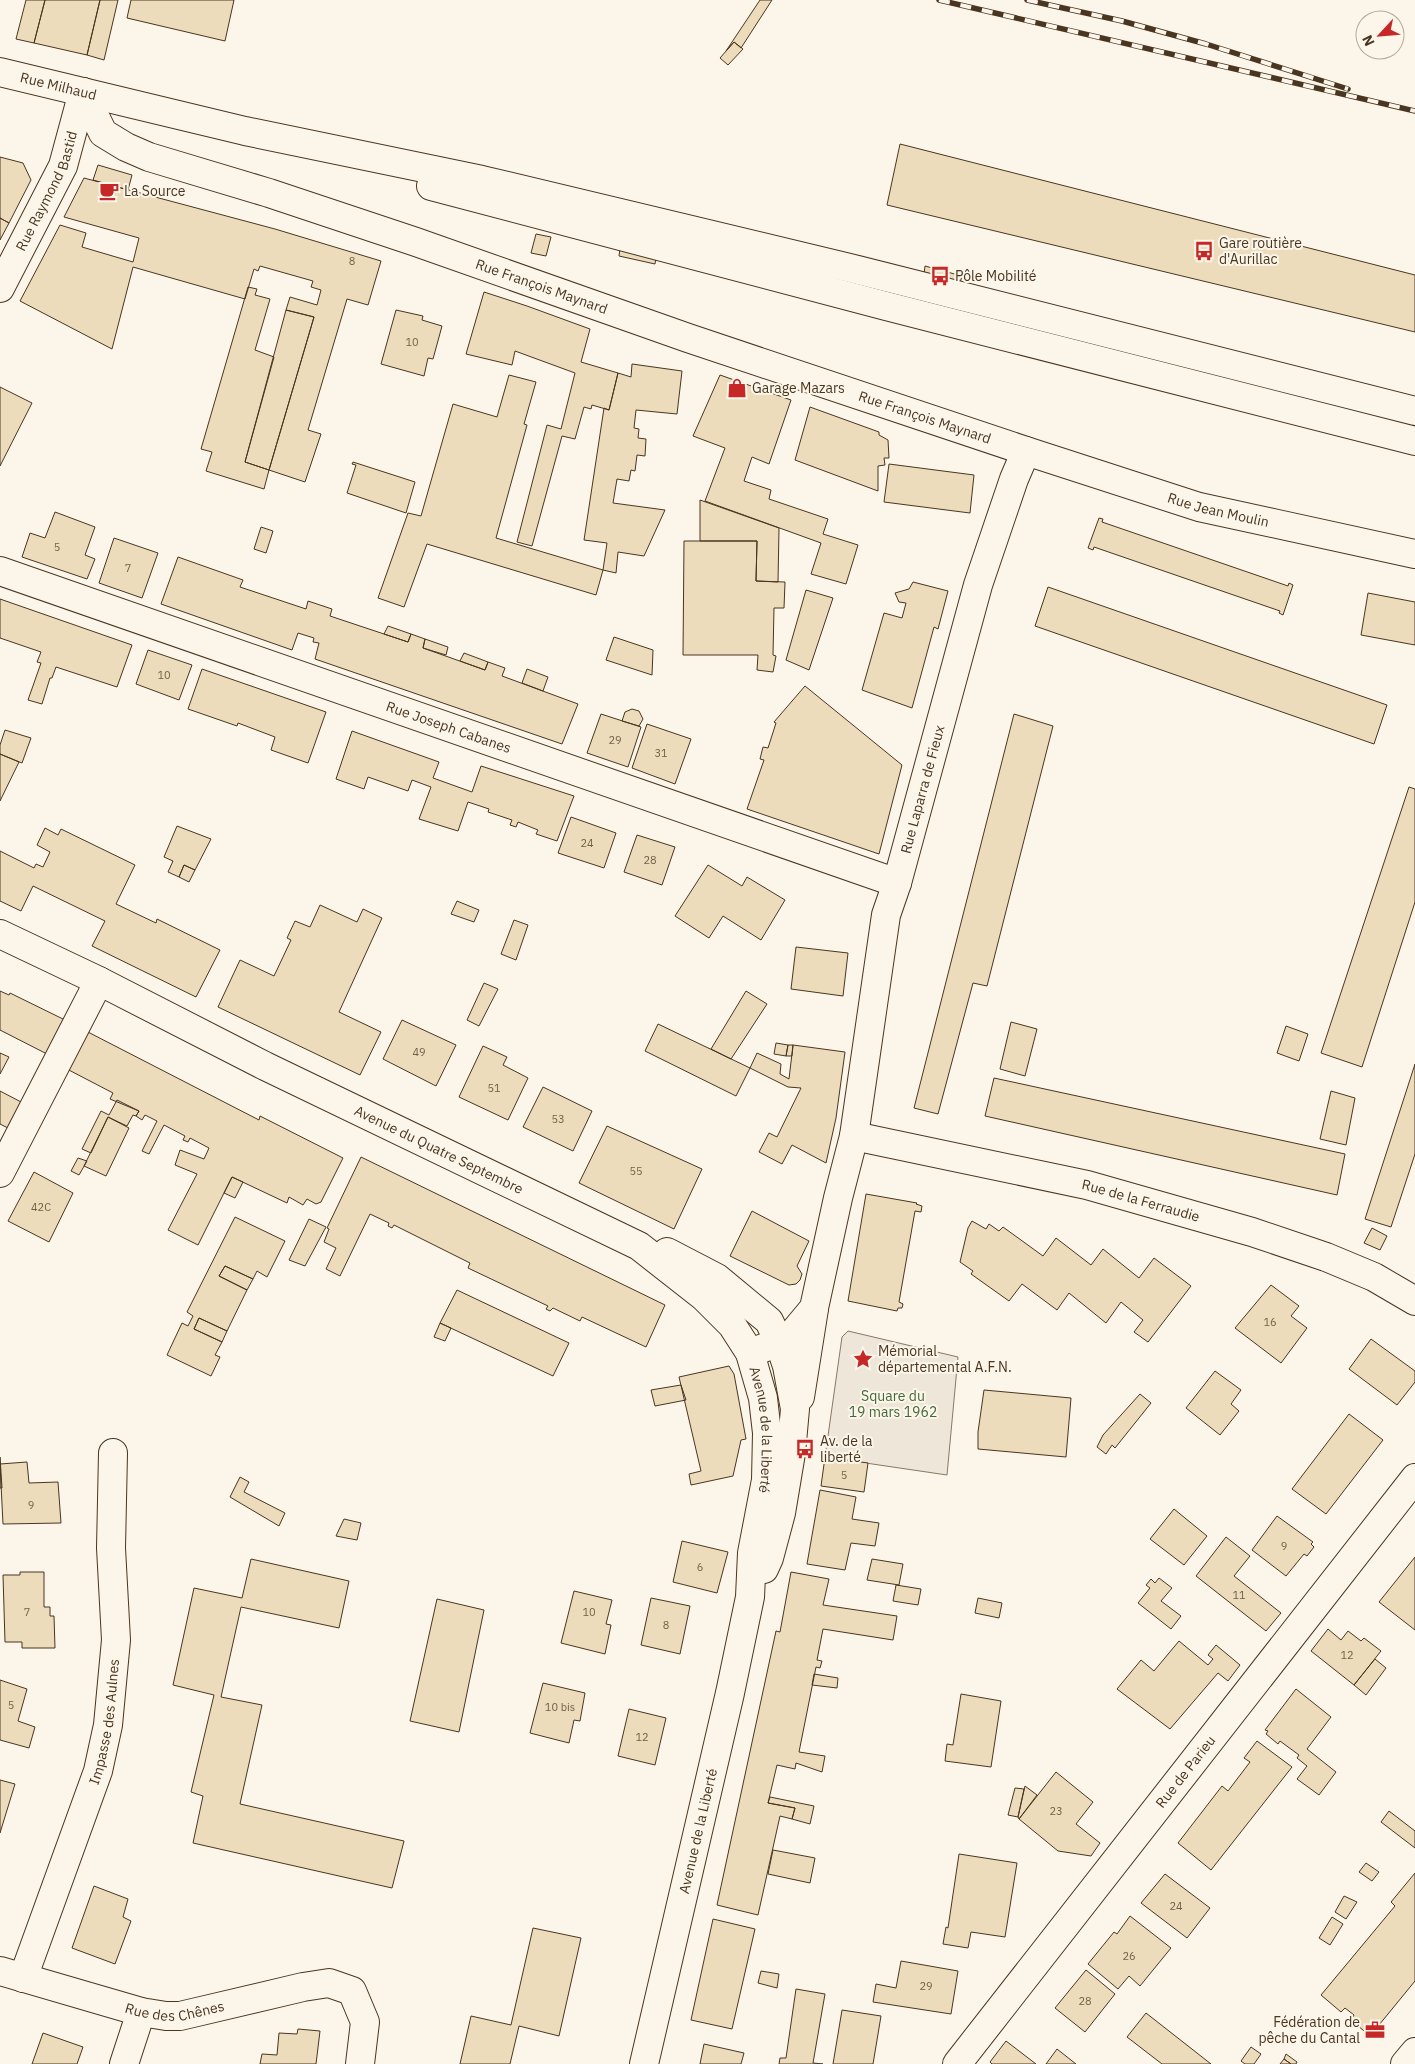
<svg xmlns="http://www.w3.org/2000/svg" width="1415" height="2064" font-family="'IBM Plex Sans',sans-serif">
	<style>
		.green { fill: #ede6d9; stroke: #887966 }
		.building { fill: #ecdcbc; stroke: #4a3520 }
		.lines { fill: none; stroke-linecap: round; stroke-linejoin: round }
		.minor-casing { stroke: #4a3520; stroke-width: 30 }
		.minor { stroke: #fbf6e9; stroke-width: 28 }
		.rail-casing { stroke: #4a3520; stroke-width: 5.5 }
		.rail { stroke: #fbf6e9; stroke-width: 4; stroke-dasharray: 11; stroke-linecap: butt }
		.labels { text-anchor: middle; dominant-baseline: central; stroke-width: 4; stroke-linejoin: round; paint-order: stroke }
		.number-label { font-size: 11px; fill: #725f47 }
		.street-label { font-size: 14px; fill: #4a3520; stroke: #fbf6e9 }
		.poi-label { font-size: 14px; fill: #4a3520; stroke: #fbf6e9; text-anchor: start }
		.park-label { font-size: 14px; fill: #436837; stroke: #fbf6e9 }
	</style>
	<rect width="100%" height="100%" fill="#fbf6e9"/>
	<!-- green -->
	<path class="green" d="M848,1331L958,1357L947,1475L825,1457L842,1337Z"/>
	<!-- building -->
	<path class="building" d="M26,0H45L34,43L16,39Z
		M45,0H100L87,55L34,43Z
		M100,0H118L104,60L87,55Z
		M131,0H234L225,41L127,18Z
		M760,0H772L741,48L734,42L726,51Z
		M734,42L743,49L728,65L720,58Z
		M900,144L1415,275V332L887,205Z
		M0,157L23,163L31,180L9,223L0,218Z
		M98,165L132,175L128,190L93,180Z
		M84,178L275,229L381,261L368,305L347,299L308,430L321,434L305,482L269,470L314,317L286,310L290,297L317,305L321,290L311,287L313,281L260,266L258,271L254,269L245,299L133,267L112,349L20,301L60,225L86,233L82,247L133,262L139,238L64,217Z
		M0,218L9,223L0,240Z
		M536,234L551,237L546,256L531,253Z
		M620,248L656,257L655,264L619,256Z
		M925,266L962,276L960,283L924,274Z
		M248,287L257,289L255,295L270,299L255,350L274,357L245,462L269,470L264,489L206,471L212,452L201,449Z
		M484,292L527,306L590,329L581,362L618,373L609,410L592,405L591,409L584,407L575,439L562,436L532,546L517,542L547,425L561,429L575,373L515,351L512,365L466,354Z
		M286,310L314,317L269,470L245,462Z
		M396,310L423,316L422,320L442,326L433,359L428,358L424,376L381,364Z
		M632,364L682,371L677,414L636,410L634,428L639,429L638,438L646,439L645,456L637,455L635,471L631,470L629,481L617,479L613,503L665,510L644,556L618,552L616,573L603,570L607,543L584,540L604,408L609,410L618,373L631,377Z
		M509,375L536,382L524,424L527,425L496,538L603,570L596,595L427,544L404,607L378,598L408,513L421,516L453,404L497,417Z
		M720,375L791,400L769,464L752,457L744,481L771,490L769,499L828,519L823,534L858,545L846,584L811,574L821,543L705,501L725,448L693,436Z
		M0,387L32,403L0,466Z
		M810,407L879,432V435L888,440L889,458H884L885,465L878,466V491L795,460Z
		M353,462L415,482L406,513L347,493L356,465L352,464Z
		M889,464L974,475L970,513L884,502Z
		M700,500L779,528L778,582L756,581L757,541H700Z
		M55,512L95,527L85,555L95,559L87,579L22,557L30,533L45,538Z
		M1099,518L1103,519L1102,522L1288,586L1289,583L1293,585L1283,615L1279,613L1280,611L1094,547L1093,550L1088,548Z
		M261,527L273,531L266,553L254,549Z
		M114,538L158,553L142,598L99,583Z
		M684,541H757L756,581L785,582L784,608H774L773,655L776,656L773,672L757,670L758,655H683Z
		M178,557L243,580L240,587L306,609L308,601L332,609L330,616L408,642L411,634L425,639L423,648L485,670L488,662L505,668L502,676L578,704L562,744L315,659L319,643L313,642L314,638L298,633L292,650L161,604Z
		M913,582L948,591L938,629L934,627L912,708L862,690L884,613L902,618L906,603L899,602L895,593L909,589Z
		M1048,587L1387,705L1374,744L1035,626Z
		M806,590L833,598L809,670L786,660Z
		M1368,593L1415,602V645L1361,635Z
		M0,599L132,645L117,687L56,667L52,678H50L42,704L28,700L41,663L37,662L41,652L0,638Z
		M388,626L411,634L408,642L384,634Z
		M614,637L653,650L652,675L606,660Z
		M425,639L448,647L446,655L423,648Z
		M148,650L192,665L179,700L136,684Z
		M464,653L488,662L485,670L460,661Z
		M202,669L326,712L308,763L271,750L275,737L238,723L237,726L188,709Z
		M527,669L548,677L543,691L522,683Z
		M805,686L902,765L879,854L747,809L764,760L760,759L763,747L768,748L776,723L774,722Z
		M632,709L639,711L643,719L639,726L622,721L625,712Z
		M601,714L641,727L628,767L587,753Z
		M1014,714L1053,726L987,986L973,983L938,1114L914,1108Z
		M647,724L691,739L675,784L632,768Z
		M5,730L31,738L22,763L0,754V745Z
		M352,731L439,762L433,778L472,792L481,766L574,796L557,841L536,834L538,830L518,822L516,827L510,825L512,820L488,812L489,809L468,802L458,831L419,819L431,787L412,780L408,791L368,777L364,789L336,779Z
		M0,754L19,762L0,801Z
		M1409,787L1415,789V902L1362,1067L1321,1053Z
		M571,817L616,833L604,868L558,853Z
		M177,826L211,839L195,870L184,865L179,877L168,872L173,861L164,857Z
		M45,828L58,835L61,829L135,865L116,904L156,923L157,919L220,950L196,997L92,946L105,921L33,886L21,911L0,901V851L34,868L36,864L43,867L50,852L37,845Z
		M637,835L675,847L662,885L624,872Z
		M184,865L195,870L189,882L179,877Z
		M708,865L742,886L747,877L785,900L761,940L723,916L709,938L675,916Z
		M457,901L479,910L474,922L451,914Z
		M320,905L357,922L363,909L382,918L339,1012L381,1032L360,1075L218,1007L240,960L274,976L291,940L287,938L295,921L310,927Z
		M514,920L528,925L516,960L501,954Z
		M796,947L848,953L843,996L791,989Z
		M484,983L498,989L479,1026L467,1020Z
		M0,991L9,995L10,993L65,1020L47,1054L0,1030Z
		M746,991L767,1004L731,1059L711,1049Z
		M402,1020L456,1045L436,1086L383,1059Z
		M1011,1022L1037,1029L1025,1076L1000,1069Z
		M658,1024L750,1068L736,1096L645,1051Z
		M1286,1026L1308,1034L1299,1061L1277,1053Z
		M84,1030L259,1120L260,1116L343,1158L321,1202L316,1204L307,1199L303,1205L289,1197L287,1203L232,1177L198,1245L168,1230L197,1174L175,1165L180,1150L204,1159L209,1148L190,1138L188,1142L183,1140L185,1136L164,1125L149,1154L142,1151L157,1121L145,1115L142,1120L136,1116L139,1111L110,1099L113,1093L65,1068Z
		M776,1043L788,1045L786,1056L774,1054Z
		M788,1045H793L792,1056H786Z
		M793,1045L845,1052L836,1118L826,1163L792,1145L782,1164L759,1152L769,1133L777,1137L801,1088L788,1087L750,1068L757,1053L781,1064L780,1074L789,1079Z
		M483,1046L507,1057L503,1065L528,1078L508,1120L459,1097Z
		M0,1053L9,1057L0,1074Z
		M1415,1064V1154L1391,1227L1365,1219Z
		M994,1078L1345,1154L1337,1195L985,1116Z
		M543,1087L592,1111L573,1151L523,1127Z
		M0,1091L23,1103L10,1129L0,1124Z
		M1331,1091L1355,1098L1346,1145L1320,1139Z
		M117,1100L139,1111L136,1116L133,1115L127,1126L108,1117L91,1153L82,1149L101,1111L109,1115Z
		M108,1117L129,1128L106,1176L84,1166Z
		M607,1126L702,1169L674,1229L579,1183Z
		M361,1157L665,1305L646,1347L582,1317L580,1321L553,1308L550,1311L546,1309L548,1306L468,1268L470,1263L394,1225L392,1228L388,1226L389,1223L370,1214L340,1276L326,1269L336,1248L324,1242L329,1229L327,1228Z
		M78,1158L87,1161L79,1175L71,1171Z
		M34,1172L73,1193L49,1242L8,1221Z
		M232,1177L243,1182L235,1198L224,1193Z
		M866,1194L917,1203L916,1204L922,1206L921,1212L915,1211L899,1302L903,1304L902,1308H898L897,1311L848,1301Z
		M752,1211L809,1241L797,1266L802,1274L800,1280L796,1284L789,1285L730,1256Z
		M235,1217L285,1241L267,1277L257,1271L253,1279L225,1266L219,1276L247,1290L227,1331L199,1318L194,1329L222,1342L215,1355L220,1357L211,1376L167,1355L182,1323L188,1326L193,1316L187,1312Z
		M309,1219L326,1227L305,1266L289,1260Z
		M972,1221L986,1229L989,1224L999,1231L1003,1227L1043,1256L1056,1238L1091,1265L1103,1249L1139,1278L1154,1258L1191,1286L1148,1342L1134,1332L1143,1320L1121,1302L1106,1323L1069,1293L1057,1310L1022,1284L1009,1301L971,1274L973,1271L960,1262L968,1228Z
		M1372,1228L1387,1236L1380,1250L1364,1243Z
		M225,1266L253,1279L247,1290L219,1276Z
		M1271,1285L1299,1306L1291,1316L1307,1328L1281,1363L1235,1328Z
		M457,1290L569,1343L553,1376L440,1323Z
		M199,1318L227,1331L222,1342L194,1329Z
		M440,1323L451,1328L445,1341L434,1337Z
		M1371,1339L1415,1371V1382L1397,1405L1349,1369Z
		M729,1366L734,1374L746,1439L741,1440L733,1476L691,1485L689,1474L701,1471L679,1377Z
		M1215,1371L1241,1390L1231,1404L1239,1411L1220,1435L1186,1408Z
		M681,1385L686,1400L655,1406L651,1390Z
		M984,1390L1071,1398L1066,1457L978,1449V1432Z
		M1140,1394L1151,1403L1115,1448L1112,1445L1106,1454L1097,1447L1103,1435Z
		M1349,1414L1383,1440L1326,1514L1292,1489Z
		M0,1457L2,1488H0Z
		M825,1457L868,1463L864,1492L821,1486Z
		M27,1462L29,1483L58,1482L61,1523L3,1524L0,1464Z
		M240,1477L249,1482L244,1492L285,1513L279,1526L230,1497Z
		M820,1490L856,1497L852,1519L879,1523L875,1546L851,1543L845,1570L807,1564Z
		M1174,1509L1207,1536L1184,1565L1150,1539Z
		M1277,1516L1313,1542L1311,1544L1314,1547L1307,1556L1304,1554L1286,1576L1252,1550Z
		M344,1519L361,1523L357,1540L336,1536Z
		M1226,1537L1250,1556L1234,1576L1281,1613L1266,1631L1196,1576Z
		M682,1541L728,1552L717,1593L673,1582Z
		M1415,1557V1630L1379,1602Z
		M251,1559L349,1581L339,1628L241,1607L221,1697L262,1705L240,1804L404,1841L392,1888L193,1843L203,1796L191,1792L214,1695L173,1685L194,1588L242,1598Z
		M872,1559L903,1564L899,1585L867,1580Z
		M20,1572H44V1607H50V1616H54L55,1648H22V1642H5L3,1575H20Z
		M791,1572L829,1579L823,1605L897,1616L893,1640L823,1629L817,1660L822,1661L820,1668L816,1667L799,1752L825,1756L822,1772L796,1763L795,1769L777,1765L768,1803L795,1808L792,1819L780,1816L758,1915L717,1905L776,1631L780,1632Z
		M1159,1578L1172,1588L1161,1601L1181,1616L1171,1629L1138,1603L1150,1588L1146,1585L1151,1579L1155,1583Z
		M896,1585L921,1589L918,1605L893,1601Z
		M574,1591L612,1600L606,1624L611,1625L605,1654L561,1643Z
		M651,1598L690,1606L680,1654L641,1645Z
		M978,1598L1002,1603L999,1618L975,1613Z
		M437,1599L484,1610L459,1732L410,1721Z
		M1328,1629L1341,1640L1348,1631L1361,1641L1364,1638L1381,1651L1354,1685L1311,1651Z
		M1179,1641L1208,1665L1213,1659L1208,1655L1216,1645L1240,1665L1228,1681L1218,1673L1170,1729L1117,1689L1141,1660L1154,1671Z
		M1375,1659L1386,1668L1366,1695L1354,1685Z
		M814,1674L838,1678L837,1688L812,1685Z
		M0,1680L27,1689L18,1721L35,1727L29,1748L0,1740Z
		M543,1683L585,1693L580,1721L574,1720L569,1743L530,1733Z
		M1296,1689L1331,1717L1307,1749L1336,1772L1319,1795L1297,1779L1307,1766L1297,1758L1299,1755L1280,1741L1278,1744L1266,1734L1268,1731L1265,1730Z
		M961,1694L1001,1701L991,1767L945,1761L947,1744L953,1745Z
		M629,1709L666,1718L655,1765L618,1756Z
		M1257,1741L1292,1767L1211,1870L1178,1843L1222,1786L1228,1791L1250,1762L1244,1758Z
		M1056,1772L1093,1802L1076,1824L1100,1843L1091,1856L1058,1851L1019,1819Z
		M0,1780L15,1784L0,1833Z
		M1025,1786L1037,1795L1019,1819L1018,1817Z
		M1015,1788L1024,1789L1018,1817L1008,1815Z
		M770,1797L814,1806L810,1824L792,1819L795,1808L768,1803Z
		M1389,1811L1415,1831V1848L1381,1822Z
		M773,1850L815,1858L810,1883L768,1874Z
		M959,1854L1017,1863L1005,1937L971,1932L968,1948L943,1944L946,1927L948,1928Z
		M1366,1863L1379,1872L1372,1881L1359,1872Z
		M1415,1873V1981L1370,2036L1351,2020L1354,2015L1345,2008L1341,2012L1321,1995L1395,1906L1391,1902Z
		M1165,1874L1210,1908L1187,1938L1141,1903Z
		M94,1886L128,1899L123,1917L131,1921L115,1964L72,1948Z
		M1344,1896L1357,1902L1346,1919L1335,1912Z
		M1130,1916L1171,1948L1140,1986L1129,1976L1118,1989L1088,1964L1114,1932L1117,1934Z
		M1332,1917L1343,1924L1330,1945L1319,1938Z
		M713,1919L755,1929L732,2029L691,2020Z
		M533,1928L581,1938L559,2036L519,2026L510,2064H460L471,2016L511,2025Z
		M901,1961L958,1971L951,2014L873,2002L876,1984L896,1988Z
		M1086,1970L1115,1994L1085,2032L1055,2008Z
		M761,1971L779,1974L777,1988L758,1983Z
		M796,1989L825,1994L813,2063L823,2064H779L780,2058H786Z
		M842,2010L881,2016L873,2064H833Z
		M1146,2013L1211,2064H1162L1127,2037Z
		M298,2029L320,2031L316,2064H260L262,2054L277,2055L279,2033L297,2034Z
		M43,2033L83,2047L77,2064H32Z
		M1006,2041L1036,2064H992L990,2062Z
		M704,2044L744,2053L741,2064H700Z
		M1251,2047L1261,2054L1254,2064H1245L1241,2061Z
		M1057,2049L1076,2064H1046Z
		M1286,2054L1297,2062L1296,2064H1291L1284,2059Z
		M1284,2059L1291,2064H1280Z"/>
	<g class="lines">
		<defs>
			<g id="minor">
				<path id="s1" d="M0,72L245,131L482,180L850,268L1415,411"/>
				<path id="s2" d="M83,92L103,133L126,147L149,157L269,193L416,242L688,338L1026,451L1199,507L1415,554"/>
				<path d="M431,186L886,306L1415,441"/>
				<path id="s3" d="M0,288L63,166L83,92"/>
				<path id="s4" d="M0,571L897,883"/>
				<path id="s5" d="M0,934L99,981L265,1066L639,1246L704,1297L732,1325L750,1353L763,1398L767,1433L766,1480L752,1553L750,1597L730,1693L644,2064"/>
				<path id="s6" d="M854,1136L1087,1185L1252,1232L1326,1257L1374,1277L1415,1301"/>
				<path d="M0,1173L99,981"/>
				<path d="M667,1252L717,1278L769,1321L779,1342L787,1366L795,1409L791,1453L781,1513L769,1558L764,1569"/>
				<path id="s7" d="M750,1353L779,1342L794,1332L814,1308L838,1198L854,1136L886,915L897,883L978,585L1014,479L1026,451"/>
				<path d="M800,1397L814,1309"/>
				<path id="s8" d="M0,1971L141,2012L166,2016H180L303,1987L329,1983L352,1991L365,2022L360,2064"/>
				<path id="s9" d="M23,1978L98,1771L108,1725L116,1640L111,1548L113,1453"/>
				<path d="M124,2064L141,2012"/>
				<path id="s10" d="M957,2064L1415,1478"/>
				<path d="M1405,2064L1415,2052"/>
			</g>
		</defs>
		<!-- minor casing -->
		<use href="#minor" class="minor-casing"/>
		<!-- minor -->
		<use href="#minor" class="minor"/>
		<defs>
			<path id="rail" d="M939,0L1415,111
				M1027,0L1122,21L1206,44L1348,89"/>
		</defs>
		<!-- rail casing -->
		<use href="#rail" class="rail-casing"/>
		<!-- rail -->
		<use href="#rail" class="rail"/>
	</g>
	<!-- icons -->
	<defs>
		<symbol id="cafe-bare" viewBox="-9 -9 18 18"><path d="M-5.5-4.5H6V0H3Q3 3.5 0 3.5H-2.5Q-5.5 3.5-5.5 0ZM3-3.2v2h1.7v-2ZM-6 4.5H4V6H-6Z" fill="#c62828" stroke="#fbf6e9" stroke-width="2.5" paint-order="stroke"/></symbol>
		<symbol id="bus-bare" viewBox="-9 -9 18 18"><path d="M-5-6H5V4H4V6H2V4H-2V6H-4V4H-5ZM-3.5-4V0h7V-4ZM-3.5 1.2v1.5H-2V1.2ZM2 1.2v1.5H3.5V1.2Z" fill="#c62828" stroke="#fbf6e9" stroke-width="2.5" paint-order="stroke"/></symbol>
		<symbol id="shop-bare" viewBox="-9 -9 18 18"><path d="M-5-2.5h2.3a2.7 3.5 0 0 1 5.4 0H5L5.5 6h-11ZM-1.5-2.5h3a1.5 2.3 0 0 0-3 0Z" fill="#c62828" stroke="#fbf6e9" stroke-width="2.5" paint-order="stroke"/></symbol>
		<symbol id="sight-bare" viewBox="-9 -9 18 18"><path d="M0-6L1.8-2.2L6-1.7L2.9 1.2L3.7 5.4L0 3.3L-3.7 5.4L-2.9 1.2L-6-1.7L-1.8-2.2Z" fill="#c62828" stroke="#fbf6e9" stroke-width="2.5" paint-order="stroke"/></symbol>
		<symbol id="office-bare" viewBox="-9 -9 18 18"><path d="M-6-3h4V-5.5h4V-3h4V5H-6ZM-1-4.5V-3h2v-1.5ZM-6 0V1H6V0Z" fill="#c62828" stroke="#fbf6e9" stroke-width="2.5" paint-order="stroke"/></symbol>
	</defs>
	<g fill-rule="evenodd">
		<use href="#cafe-bare" x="95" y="177" width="28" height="28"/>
		<use href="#bus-bare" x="1190" y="237" width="28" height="28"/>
		<use href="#bus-bare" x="926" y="262" width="28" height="28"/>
		<use href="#shop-bare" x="723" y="374" width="28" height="28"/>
		<use href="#sight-bare" x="849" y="1345" width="28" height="28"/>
		<use href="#bus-bare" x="791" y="1435" width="28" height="28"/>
		<use href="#office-bare" x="1361" y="2016" width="28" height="28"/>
	</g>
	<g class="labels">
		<!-- number labels -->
		<g class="number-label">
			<text x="352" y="261">8</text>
			<text x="412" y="342">10</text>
			<text x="57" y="547">5</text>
			<text x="128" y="568">7</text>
			<text x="164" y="675">10</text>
			<text x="615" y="740">29</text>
			<text x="661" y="753">31</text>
			<text x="587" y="843">24</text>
			<text x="650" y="860">28</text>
			<text x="419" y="1052">49</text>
			<text x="494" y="1088">51</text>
			<text x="558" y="1119">53</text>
			<text x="636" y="1171">55</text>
			<text x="41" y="1207">42C</text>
			<text x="1270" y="1322">16</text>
			<text x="844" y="1475">5</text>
			<text x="31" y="1505">9</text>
			<text x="1284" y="1546">9</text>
			<text x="700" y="1567">6</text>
			<text x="1239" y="1595">11</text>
			<text x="27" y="1612">7</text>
			<text x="589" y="1612">10</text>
			<text x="666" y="1625">8</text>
			<text x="1347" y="1655">12</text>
			<text x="11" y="1705">5</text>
			<text x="560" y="1707">10 bis</text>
			<text x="642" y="1737">12</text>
			<text x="1056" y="1811">23</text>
			<text x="1176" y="1906">24</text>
			<text x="1129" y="1956">26</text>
			<text x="926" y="1986">29</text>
			<text x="1085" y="2001">28</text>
		</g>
		<!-- street labels -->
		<g class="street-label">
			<text stroke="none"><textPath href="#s1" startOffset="60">Rue Milhaud</textPath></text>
			<text stroke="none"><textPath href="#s3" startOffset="108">Rue Raymond Bastid</textPath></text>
			<text stroke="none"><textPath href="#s2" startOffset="511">Rue François Maynard</textPath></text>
			<text stroke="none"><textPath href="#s2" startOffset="916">Rue François Maynard</textPath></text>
			<text stroke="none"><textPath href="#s2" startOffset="1224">Rue Jean Moulin</textPath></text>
			<text stroke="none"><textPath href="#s4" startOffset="475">Rue Joseph Cabanes</textPath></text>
			<text stroke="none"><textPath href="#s7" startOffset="611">Rue Laparra de Fieux</textPath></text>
			<text stroke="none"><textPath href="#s5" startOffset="489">Avenue du Quatre Septembre</textPath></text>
			<text stroke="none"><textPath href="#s6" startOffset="294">Rue de la Ferraudie</textPath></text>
			<text stroke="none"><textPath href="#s5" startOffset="945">Avenue de la Liberté</textPath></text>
			<text stroke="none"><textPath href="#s9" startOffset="270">Impasse des Aulnes</textPath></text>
			<text stroke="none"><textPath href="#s10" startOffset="371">Rue de Parieu</textPath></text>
			<text transform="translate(698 1831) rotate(-77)">Avenue de la Liberté</text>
			<text stroke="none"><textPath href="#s8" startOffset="181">Rue des Chênes</textPath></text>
		</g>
		<!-- poi labels -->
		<g class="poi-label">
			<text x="124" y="191">La Source</text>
			<text x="1219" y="243">Gare routière<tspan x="1219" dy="16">d'Aurillac</tspan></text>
			<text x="955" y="276">Pôle Mobilité</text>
			<text x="752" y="388">Garage Mazars</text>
			<text x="878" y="1351">Mémorial<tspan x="878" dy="16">départemental A.F.N.</tspan></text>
			<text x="820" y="1441">Av. de la<tspan x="820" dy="16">liberté</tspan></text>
			<text x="1360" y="2022" text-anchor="end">Fédération de<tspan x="1360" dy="16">pêche du Cantal</tspan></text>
		</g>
		<!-- park labels -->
		<g class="park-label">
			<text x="893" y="1396">Square du<tspan x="893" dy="16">19 mars 1962</tspan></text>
		</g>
	</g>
	<!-- north arrow -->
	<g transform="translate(1380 35) rotate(244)"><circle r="24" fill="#fbf6e9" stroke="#b4a999"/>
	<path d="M0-4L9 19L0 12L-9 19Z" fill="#c62828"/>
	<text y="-8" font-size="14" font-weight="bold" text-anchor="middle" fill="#4a3520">N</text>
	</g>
</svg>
